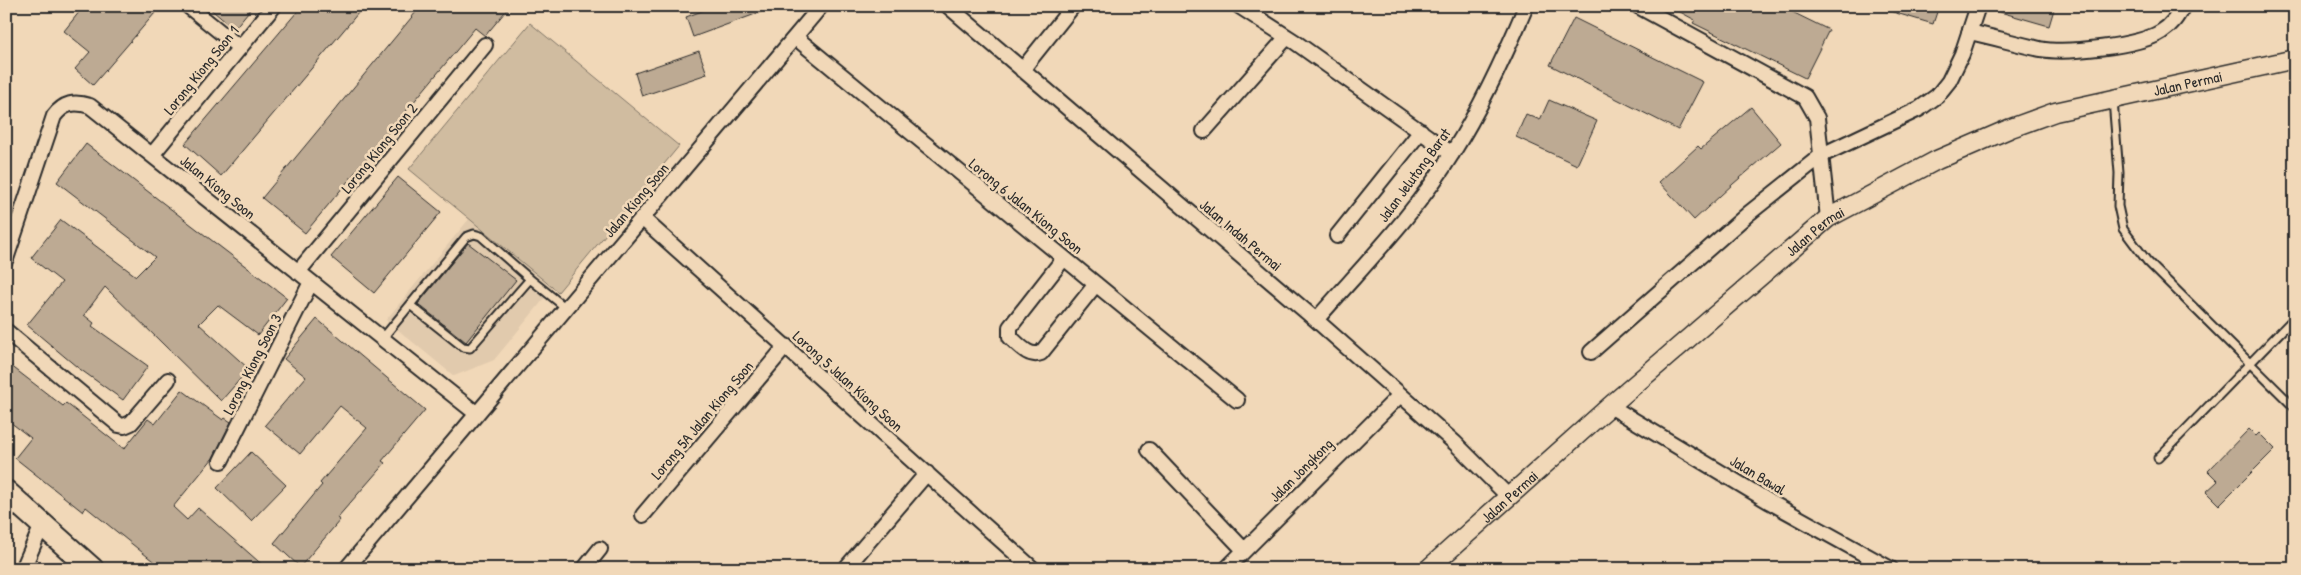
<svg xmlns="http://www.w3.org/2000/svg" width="2301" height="575" font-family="'Patrick Hand',sans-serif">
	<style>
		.built { fill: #e1caad }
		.green { fill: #d0bca0; stroke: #7e7466 }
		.building { fill: #bdaa93; stroke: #2b2b2b }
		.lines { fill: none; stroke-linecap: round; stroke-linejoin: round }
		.service-casing { stroke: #2b2b2b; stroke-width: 11 }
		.minor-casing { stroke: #2b2b2b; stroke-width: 18 }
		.tertiary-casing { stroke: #2b2b2b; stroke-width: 21 }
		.primary-casing { stroke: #2b2b2b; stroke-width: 26 }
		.service { stroke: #f1d8b8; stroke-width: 7 }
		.minor { stroke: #f1d8b8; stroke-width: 14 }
		.tertiary { stroke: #f1d8b8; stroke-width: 18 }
		.primary { stroke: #f1d8b8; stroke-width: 22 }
		.labels { text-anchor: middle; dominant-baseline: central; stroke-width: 5; stroke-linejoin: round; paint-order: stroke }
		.street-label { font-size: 15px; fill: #2b2b2b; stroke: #f1d8b8 }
	</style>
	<rect width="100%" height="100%" fill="#f1d8b8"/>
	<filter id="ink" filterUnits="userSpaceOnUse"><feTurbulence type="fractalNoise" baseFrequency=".02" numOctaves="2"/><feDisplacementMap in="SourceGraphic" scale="10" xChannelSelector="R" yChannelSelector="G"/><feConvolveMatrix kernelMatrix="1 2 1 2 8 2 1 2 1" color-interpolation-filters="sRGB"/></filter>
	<g filter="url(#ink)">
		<!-- built -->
		<path class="built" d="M469,219L553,288L494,360L454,376L386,320Z"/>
		<!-- green -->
		<path class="green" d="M530,23L679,146L558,292L409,169Z"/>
		<!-- building -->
		<path class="building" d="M84,6H147L155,13L93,85L75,69L90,52L64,31Z
			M207,6H253L234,29Z
			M302,6H364L221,176L185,144Z
			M421,6H510L485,36L475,28L305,233L262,198Z
			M715,6H771L772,8L693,37L686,17Z
			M1669,6H1780L1829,30L1805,78L1693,23L1695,20Z
			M1887,6H1939L1933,24L1886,10Z
			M1994,6H2055L2049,26L1993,10Z
			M1574,18L1703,82L1678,130L1550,65Z
			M699,51L707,74L642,96L635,73Z
			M1549,100L1597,121L1577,165L1516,137L1526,114L1540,120Z
			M1751,107L1781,143L1733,184L1694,220L1659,182L1698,146L1701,149Z
			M86,144L287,298L258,335L218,305L199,324L249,369L221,401L105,287L84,315L94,323L92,326L148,366L123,400L77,367L27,325L62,282L31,258L61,220L136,276L155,257L57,182Z
			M398,177L441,212L374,293L331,257Z
			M468,243L516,280L466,342L418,304Z
			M317,319L425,410L382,461L385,463L337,518L340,520L300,567L274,543L322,485L320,483L367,428L340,406L300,454L265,425L306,377L284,359Z
			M6,362L63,406L66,403L124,449L148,419L155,424L182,390L223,420L225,418L231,422L213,458L173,507L187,520L198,508L267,569H163L86,507L83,512L15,458L31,438L6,419Z
			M2249,429L2256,436L2259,433L2275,449L2219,505L2206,492L2218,481L2208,471Z
			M251,452L286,485L251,521L217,488Z"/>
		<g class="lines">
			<defs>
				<path id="service" d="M2113,100L2119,173L2118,206L2123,229L2147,261L2295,408
					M530,279L566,308
					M382,339L466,237L474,234L481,236L530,279L470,348L463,347L410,305
					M2158,458L2295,317"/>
				<path id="minor" d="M188,6L240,48
					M948,6L1316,320L1455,443L1508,496
					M1239,6L1295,42L1452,154
					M1638,6L1805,97L1817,118L1828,218
					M1969,32C1993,37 2017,44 2040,49C2066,54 2139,46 2161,32C2172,25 2177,17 2183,6
					M795,37L1237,400
					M1022,70L1073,6
					M1204,131L1287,37
					M152,155L274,6
					M642,218L1033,569
					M1337,236L1421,131
					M1064,258L1010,327V337C1019,345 1029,358 1041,353L1096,284
					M6,259L54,116C64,103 74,101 90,106L477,414
					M298,272L485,45
					M1316,320C1363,266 1416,213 1453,152C1482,106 1505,56 1526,6
					M6,331L119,425L124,426L131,423L168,380
					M1591,352L1748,214L1822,155L1919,109L1937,96L1949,81L1962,54L1978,6
					M1610,406L1770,502L1891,569
					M1149,450L1244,550
					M221,461L311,282
					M643,515L786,346
					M23,569L42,525
					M346,569L821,6
					M584,569L600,549
					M845,569L927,473
					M1226,569L1400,395"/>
				<g id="tertiary">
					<path id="s1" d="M1428,569L1610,406L1828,218L1937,160L2011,128L2055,112L2295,59"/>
				</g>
				<path id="primary" d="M6,492L92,569"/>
			</defs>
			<!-- service casing -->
			<use href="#service" class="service-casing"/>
			<!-- minor casing -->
			<use href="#minor" class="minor-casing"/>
			<!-- tertiary casing -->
			<use href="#tertiary" class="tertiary-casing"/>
			<!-- primary casing -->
			<use href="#primary" class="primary-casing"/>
			<!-- service -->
			<use href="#service" class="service"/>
			<!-- minor -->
			<use href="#minor" class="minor"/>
			<!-- tertiary -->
			<use href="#tertiary" class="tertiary"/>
			<!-- primary -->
			<use href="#primary" class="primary"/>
		</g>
	</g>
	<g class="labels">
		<!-- street labels -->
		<g class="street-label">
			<text transform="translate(201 70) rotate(-51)">Lorong Kiong Soon 1</text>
			<text stroke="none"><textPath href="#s1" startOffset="919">Jalan Permai</textPath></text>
			<text transform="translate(379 148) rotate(-51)">Lorong Kiong Soon 2</text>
			<text transform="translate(1414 175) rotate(-54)">Jalan Jelutong Barat</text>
			<text transform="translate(218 187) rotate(39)">Jalan Kiong Soon</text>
			<text transform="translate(636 200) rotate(-50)">Jalan Kiong Soon</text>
			<text transform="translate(1026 206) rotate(39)">Lorong 6 Jalan Kiong Soon</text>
			<text stroke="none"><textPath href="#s1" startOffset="514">Jalan Permai</textPath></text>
			<text transform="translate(1241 235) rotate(40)">Jalan Indah Permai</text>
			<text transform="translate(252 364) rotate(-63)">Lorong Kiong Soon 3</text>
			<text transform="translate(848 381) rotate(42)">Lorong 5 Jalan Kiong Soon</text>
			<text transform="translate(702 420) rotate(-50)">Lorong 5A Jalan Kiong Soon</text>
			<text transform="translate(1301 470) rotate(-45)">Jalan Jongkong</text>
			<text transform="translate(1758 475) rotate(31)">Jalan Bawal</text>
			<text stroke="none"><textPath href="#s1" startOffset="109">Jalan Permai</textPath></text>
		</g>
	</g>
	<!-- margin -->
	<rect width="2301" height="575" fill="none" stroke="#f1d8b8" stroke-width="25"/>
	<rect x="12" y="12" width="2276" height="550" fill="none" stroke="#2b2b2b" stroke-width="2" filter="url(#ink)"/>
</svg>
